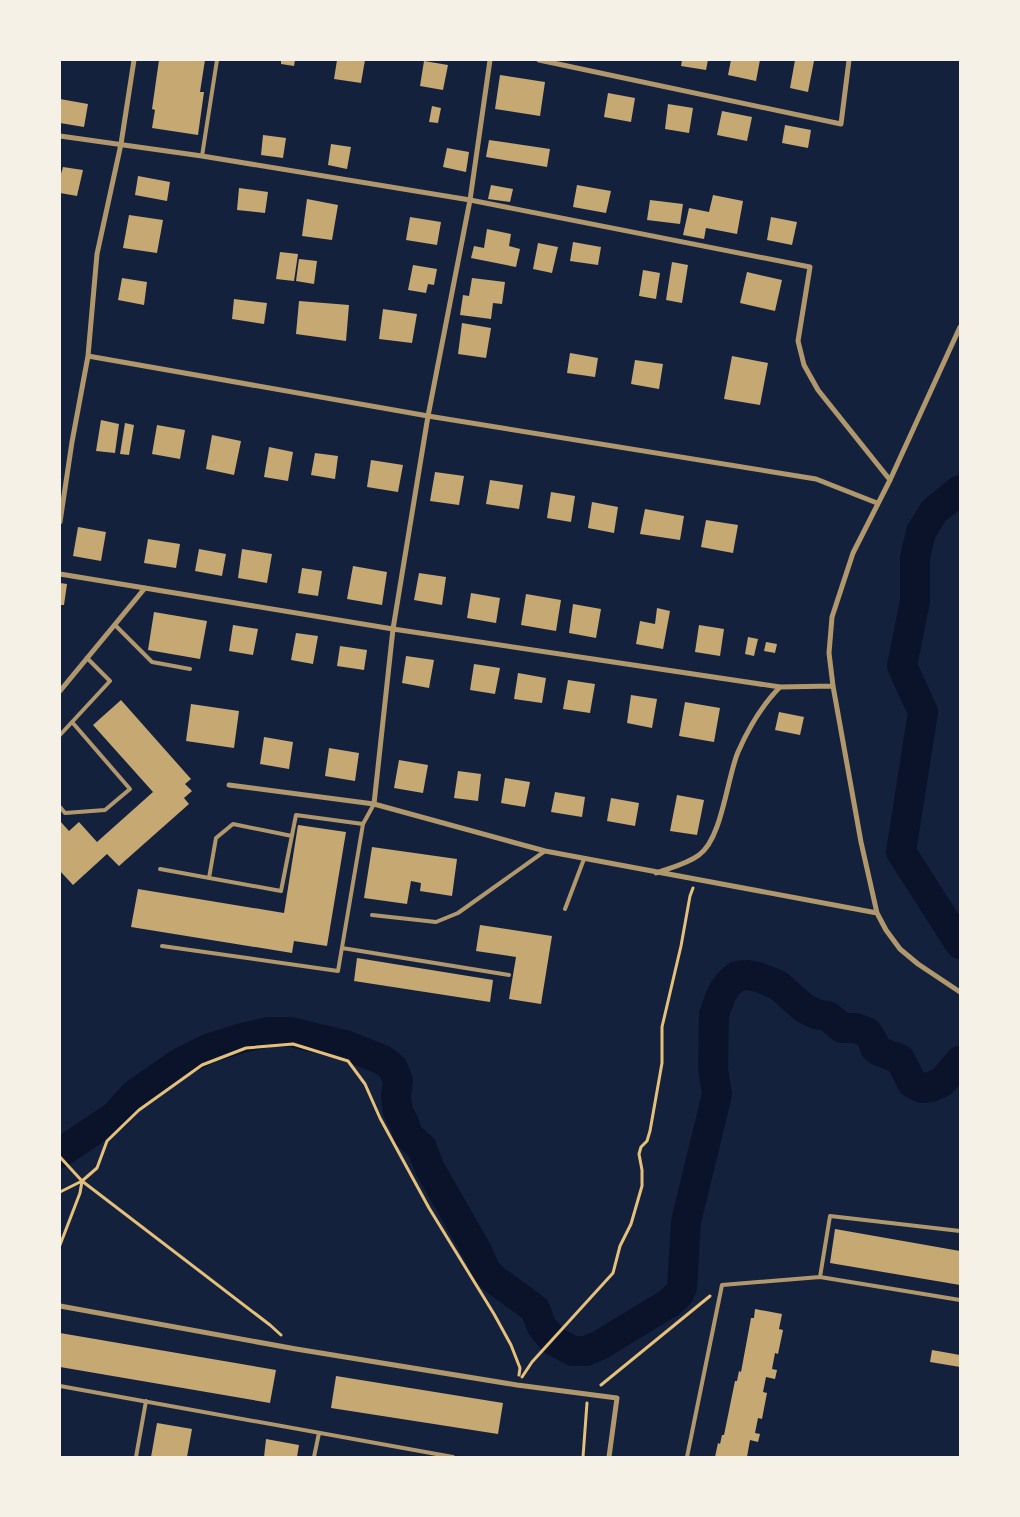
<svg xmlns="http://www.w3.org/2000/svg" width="1020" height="1517" font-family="Roboto,sans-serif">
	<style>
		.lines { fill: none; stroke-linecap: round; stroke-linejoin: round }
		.river { stroke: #0b132b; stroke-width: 30 }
		.building { fill: #c6a872 }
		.path { stroke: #e5c07b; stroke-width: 3 }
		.service { stroke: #b1986c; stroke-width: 4 }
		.minor { stroke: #b1986c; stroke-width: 5 }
	</style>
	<rect width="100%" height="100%" fill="#14213d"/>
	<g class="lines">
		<!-- river -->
		<path class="river" d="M960,490L934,511L921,532L915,558V601L902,666L923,712L901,852L960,944
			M60,1153L115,1116L135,1094L178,1064L210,1048L242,1038L269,1032H290L345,1045L383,1060L393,1068L398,1081L396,1096L398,1112L404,1123L408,1135L422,1148L429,1167L478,1253L486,1271L494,1279L535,1309L542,1327L554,1341L573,1351H586L600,1345L669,1303L679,1294L682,1287L686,1222L717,1094L713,1069L714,1014L722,993L728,984L737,976L747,975L758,977L778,985L804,1008L816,1014L828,1016L842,1028H855L867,1032L873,1041L875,1048L881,1052L900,1059L912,1083L922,1088L931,1087L942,1082L960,1061"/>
	</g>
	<!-- building -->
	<path class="building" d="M159,60H205L200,92H204L198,135L152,128L155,110L152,109Z
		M281,60H295L294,66L281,64Z
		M337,60H365L361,83L334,79Z
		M682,60H708L706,70L681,66Z
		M731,60H760L756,81L728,75Z
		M795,60L814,61L808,92L790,88Z
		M424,61L448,65L443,90L420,86Z
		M500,75L545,82L540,116L495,109Z
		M608,93L635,98L631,122L604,117Z
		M60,99L88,104L84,127L60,123Z
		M668,104L693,108L689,133L665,129Z
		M432,106L441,108L438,123L429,122Z
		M722,111L752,117L747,141L717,135Z
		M785,125L811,130L808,148L782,143Z
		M263,135L286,138L283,158L261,155Z
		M489,140L550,149L547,167L486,157Z
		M331,144L351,147L347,169L328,165Z
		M447,148L469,152L466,172L443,167Z
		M63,167L83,170L77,196L60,193V177Z
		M138,176L170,182L167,201L135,195Z
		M491,185L513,189L510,202L488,199Z
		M577,185L611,191L606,213L573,207Z
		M239,188L268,192L265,213L237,210Z
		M713,195L743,201L737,234L706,228L704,239L683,235L689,208L709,212Z
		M307,199L338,205L332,240L302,236Z
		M650,200L683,204L680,224L647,220Z
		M129,215L163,220L157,253L123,248Z
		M410,217L441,222L437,245L406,240Z
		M771,217L797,222L792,245L767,240Z
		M487,229L511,234L509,246L520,249L516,267L471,258L474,246L484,248Z
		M573,242L601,247L598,265L570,261Z
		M538,243L558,247L552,273L533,269Z
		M280,252L298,254L294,281L276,279Z
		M299,259L317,261L314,284L296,281Z
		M672,262L688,265L682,303L666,300Z
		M413,265L437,269L434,285L428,284L426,293L408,290Z
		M643,270L660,273L656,299L639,296Z
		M747,272L782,280L775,311L740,303Z
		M122,278L147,282L144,305L118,300Z
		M472,278L505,282L502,304L493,303L491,319L460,315L463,295L469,296Z
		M234,299L267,303L264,324L232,319Z
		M299,301L349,305L346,341L296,334Z
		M383,309L417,314L412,343L379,339Z
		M462,323L491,328L486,358L458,354Z
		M570,353L598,358L595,377L567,373Z
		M732,356L768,363L760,405L724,399Z
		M635,360L663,364L659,389L631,384Z
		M101,420L119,424L115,453L96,451Z
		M125,423L134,425L129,455L120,454Z
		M157,425L185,430L180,459L152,454Z
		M212,435L241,441L234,475L206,469Z
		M269,447L293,452L288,481L264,477Z
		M315,453L338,456L335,479L311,475Z
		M371,460L403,465L398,492L367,487Z
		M435,472L464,476L459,505L430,501Z
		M490,480L523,485L519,509L486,504Z
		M551,492L575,496L571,522L547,518Z
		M592,502L618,507L614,533L588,528Z
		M645,509L684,516L680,540L640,534Z
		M706,520L738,525L733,553L701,547Z
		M78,527L106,532L101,561L73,556Z
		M148,539L180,544L176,568L144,563Z
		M199,549L226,554L222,576L195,571Z
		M242,549L272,554L267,583L238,578Z
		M353,566L387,572L382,605L347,599Z
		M302,568L322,571L318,596L298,593Z
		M419,573L446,577L442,605L414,600Z
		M60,583L67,584L64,605H60Z
		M471,593L500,598L496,623L467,618Z
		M526,594L561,600L556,631L521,625Z
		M573,604L601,609L596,638L569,633Z
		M657,608L670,611L663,649L636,644L640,621L655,624Z
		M154,612L207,621L200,659L148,650Z
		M233,625L258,629L253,655L229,651Z
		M699,625L724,629L720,656L695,652Z
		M296,633L318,636L313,664L291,660Z
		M748,637L758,639L754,656L745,654Z
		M766,642L777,644L775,653L764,651Z
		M340,646L367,650L364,670L337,666Z
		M406,656L434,660L429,688L402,683Z
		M474,664L500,668L495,694L470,690Z
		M518,673L546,678L542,703L514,699Z
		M568,680L595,684L590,713L563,709Z
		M631,695L657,699L652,728L627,723Z
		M121,700L191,779L185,784L192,791L184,798L189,804L119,866L107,854L73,885L60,871V821L69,831L79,822L97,842L153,792L93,725Z
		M685,702L720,708L714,742L679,736Z
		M191,704L239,711L234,748L186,741Z
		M779,712L804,717L800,735L775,730Z
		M264,737L293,742L289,769L260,764Z
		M329,748L359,753L355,781L325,776Z
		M399,760L428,765L423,793L394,788Z
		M458,771L481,774L478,801L454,798Z
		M505,778L530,782L525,807L501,803Z
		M555,792L585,797L582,817L551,812Z
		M677,795L704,800L697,835L670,831Z
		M611,798L639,803L635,826L607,821Z
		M298,825L346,832L327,946L294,941L292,953L131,927L138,889L284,913Z
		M372,847L457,859L452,896L420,891L421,883L411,881L407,904L364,898Z
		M480,925L552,936L541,1004L509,999L516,957L476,951Z
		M357,958L493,980L490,1002L354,981Z
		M835,1229L960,1251V1285L830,1263Z
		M755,1309L782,1314L779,1329L783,1330L778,1354L775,1353L772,1369L777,1370L775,1379L766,1377L763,1392L767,1393L762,1419L758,1418L755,1433L760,1434L758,1442L750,1440L747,1457H715L718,1443L720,1444L722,1435H724L735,1381H737L739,1371L741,1372L751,1318H754Z
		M60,1333L276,1370L270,1403L60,1367Z
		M932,1350L960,1355V1367L930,1362Z
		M336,1376L503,1403L498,1434L331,1408Z
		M157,1423L192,1429L187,1457H151Z
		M266,1439L299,1445L297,1457H264Z"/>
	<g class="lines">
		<!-- path -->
		<path class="path" d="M60,1157L82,1181L270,1325L281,1335
			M60,1192L82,1181L97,1168L107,1141L139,1110L202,1065L246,1048L293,1044L348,1061L365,1084L380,1118L429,1208L494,1314L511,1345L520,1368L519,1375
			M60,1245L80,1193L82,1181
			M522,1377L532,1362L613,1273L620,1246L631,1224L642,1186V1170L639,1154L641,1147L647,1141L650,1131L662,1063V1027L681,946L690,896L693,888
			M601,1385L710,1296
			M583,1457L587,1403"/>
		<!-- service -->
		<path class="service" d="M202,156L217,60
			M115,625L152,662L190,669
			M60,735L110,681L87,658
			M60,807L65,813L105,810L130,789L72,722
			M160,869L281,891L296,815L363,824
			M209,878L216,838L233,824L292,836
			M565,909L584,859
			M372,915L436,922L458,913L545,851
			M162,946L338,971L363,824L374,804
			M342,948L509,975
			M820,1277L830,1216L960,1231
			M60,1386L453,1457
			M136,1457L146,1401
			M314,1457L319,1433
			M687,1457L722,1285L820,1277L960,1300"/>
		<!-- minor -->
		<path class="minor" d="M539,60L841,124L849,60
			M60,136L202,156L470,200L810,267L798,341L804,365L818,390L890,480
			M960,327L890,480L853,553L832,617L829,653L833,686L861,842L877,913L886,930L900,949L918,964L960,992
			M88,356L428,416L816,479L877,503
			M60,522L72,442L88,356L97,254L121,144L134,60
			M60,574L393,629L780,687L833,686
			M60,691L145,588
			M229,785L374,804L545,851L877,913
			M374,804L393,629L428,416L470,200L490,60
			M656,873C670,868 687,864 699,855C722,839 727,778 738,752C749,727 761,706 780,687
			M60,1306L296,1349L517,1385L617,1398L609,1457"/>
	</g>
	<!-- border -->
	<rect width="1020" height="1517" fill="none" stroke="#f6f1e7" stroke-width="122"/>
</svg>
